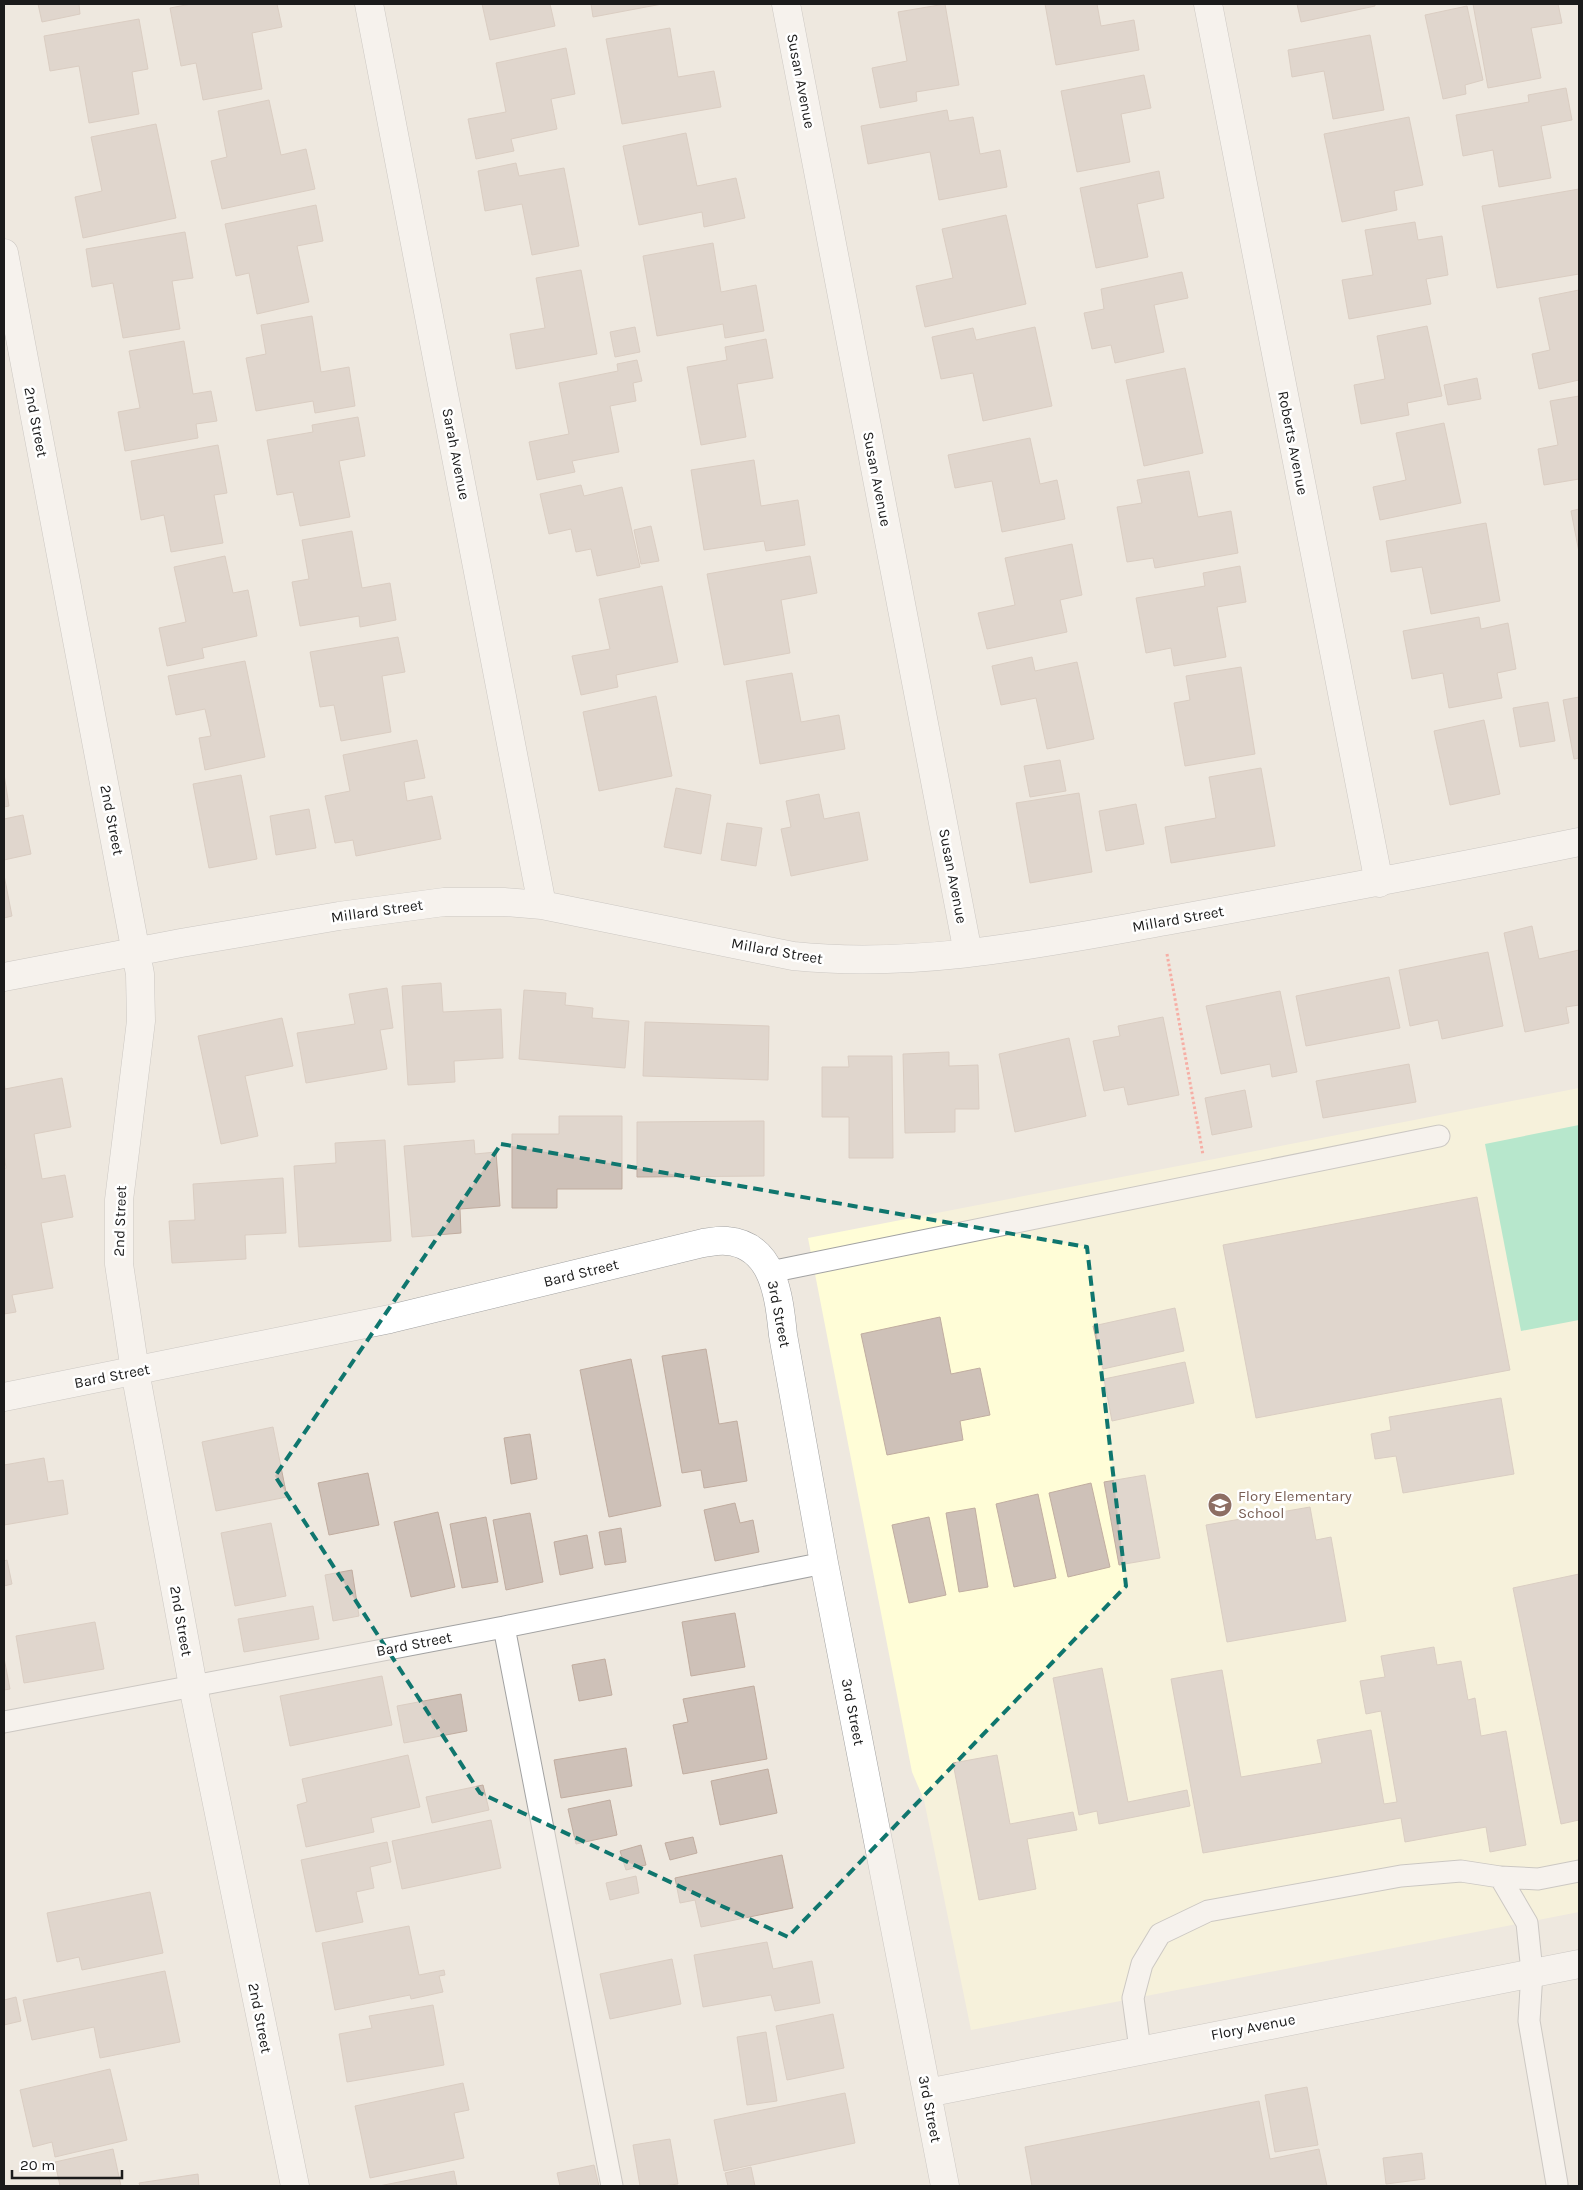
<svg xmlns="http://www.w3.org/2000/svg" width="1583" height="2190" font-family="Karla,sans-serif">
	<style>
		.education { fill: #fffdd7 }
		.pitch { fill: #74e6b5 }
		.building { fill: #cec1b8; stroke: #c1ada0 }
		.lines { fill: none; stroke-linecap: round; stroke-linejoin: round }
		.service-casing { stroke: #a2a2a2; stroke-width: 23 }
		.minor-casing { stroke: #a2a2a2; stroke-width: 29 }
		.path { stroke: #ff685f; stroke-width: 3; stroke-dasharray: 2.5 2.5; stroke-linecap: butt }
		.service { stroke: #fff; stroke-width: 21 }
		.minor { stroke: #fff; stroke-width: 28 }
		.marked { fill: none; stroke: #0f766e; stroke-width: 4; stroke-dasharray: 10 6; stroke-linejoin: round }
		.labels { text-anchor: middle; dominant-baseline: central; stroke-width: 5; stroke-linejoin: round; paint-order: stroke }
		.street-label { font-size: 15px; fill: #1b1b1b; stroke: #fff }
		.education-label { font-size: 15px; fill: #785e54; stroke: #fff; text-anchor: start }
	</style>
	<rect width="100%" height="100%" fill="#eee8df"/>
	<!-- education -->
	<path class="education" d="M1579,1088V1912L971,2030L924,1800L912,1772L808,1238Z"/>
	<!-- pitch -->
	<path class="pitch" d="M1579,1125V1320L1521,1331L1485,1144Z"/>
	<!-- building -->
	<path class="building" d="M38,4H79L80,14L42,22Z
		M191,4H277L282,27L252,33L262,89L203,100L196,63L181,66L170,8Z
		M482,4H550L555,26L490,40Z
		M591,4H662L593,17Z
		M945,4L959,85L916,92L917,101L880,108L872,68L907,61L898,12Z
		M1045,4H1097L1101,26L1134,20L1139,50L1056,65Z
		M1297,4H1375V6L1301,22Z
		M1473,4H1558L1562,23L1531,28L1541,78L1488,88Z
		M1467,6L1483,80L1465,85L1466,94L1443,99L1425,15Z
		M139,19L148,69L132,72L139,114L89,123L79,66L50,71L44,36Z
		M670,28L678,77L714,71L721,107L622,124L606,39Z
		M1370,35L1384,110L1333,119L1324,71L1292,77L1288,50Z
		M566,48L575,94L551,99L557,129L511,139L514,151L476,159L468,119L506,112L496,63Z
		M1144,75L1151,108L1121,114L1130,162L1077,172L1061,91Z
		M1566,88L1572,120L1541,126L1551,178L1499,187L1493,150L1463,156L1456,115L1529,102L1528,95Z
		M269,100L281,155L306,149L315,189L222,209L211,161L227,157L218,111Z
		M947,110L949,121L973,117L980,154L1000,150L1007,187L939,200L930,152L868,164L861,126Z
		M1409,117L1423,185L1394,191L1397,210L1342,222L1324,134Z
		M156,124L176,218L83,238L75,197L102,191L91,137Z
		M686,133L697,186L736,178L745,218L704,227L702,212L639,225L623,146Z
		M516,163L519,176L564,168L579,246L532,255L522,204L485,211L478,171Z
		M1159,171L1164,198L1137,204L1148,257L1096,268L1080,188Z
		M1579,189V274L1497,288L1482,206Z
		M316,205L323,241L297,246L309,302L257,314L249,273L236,276L225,224Z
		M1006,215L1026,304L925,327L916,286L953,278L942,229Z
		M1415,222L1418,240L1442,236L1448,275L1426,279L1431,304L1349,319L1342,280L1373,275L1365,230Z
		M185,232L193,278L172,281L180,329L123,338L113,283L92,287L86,249Z
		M713,243L721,292L756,285L764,331L725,338L723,324L657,336L643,256Z
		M581,270L597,354L516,369L510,334L545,328L536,278Z
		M1182,272L1188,298L1154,305L1164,352L1115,363L1111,345L1092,349L1084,313L1104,309L1101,289Z
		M1579,290V380L1539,389L1532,354L1550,350L1539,298Z
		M312,316L321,372L349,367L355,406L315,413L313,401L256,411L246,358L266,354L261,325Z
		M1427,326L1442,396L1407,403L1409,415L1361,424L1354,385L1385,379L1377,336Z
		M635,327L640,352L615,357L610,332Z
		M1035,327L1052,406L983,421L973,373L941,379L932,337L973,328L976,340Z
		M766,339L773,378L737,384L746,437L701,445L687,367L727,360L725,347Z
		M184,341L193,394L211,391L217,421L196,424L198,438L125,451L118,412L140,408L129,351Z
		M637,360L642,381L633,383L636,401L610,406L619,452L572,461L575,472L537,480L529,442L569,434L559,383L618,371L617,364Z
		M1185,368L1203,453L1144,466L1126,380Z
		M1477,378L1481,399L1448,405L1444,385Z
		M1579,396V479L1544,485L1538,449L1558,445L1550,401Z
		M358,417L365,456L339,461L350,517L300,526L293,492L277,495L267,440L313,432L312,425Z
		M1444,423L1461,503L1380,520L1373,487L1406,480L1396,433Z
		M1030,438L1040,484L1057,480L1065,519L1002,532L992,481L955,488L948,455Z
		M218,445L227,493L214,495L223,543L171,552L164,515L141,520L131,461Z
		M754,460L761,506L798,500L805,545L766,551L764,541L704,550L691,470Z
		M1189,471L1198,517L1231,511L1238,553L1155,568L1153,558L1127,562L1117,507L1142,503L1137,480Z
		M581,485L584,496L622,487L640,567L597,576L591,549L576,552L571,529L549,534L540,494Z
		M1579,509V552L1571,511Z
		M1486,523L1500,601L1431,614L1422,567L1391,572L1386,541Z
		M651,526L659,561L641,564L634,530Z
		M352,531L362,588L390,583L396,620L360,627L359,616L300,626L292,582L309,579L302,540Z
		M1072,544L1082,595L1060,600L1067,632L987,649L978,613L1015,605L1005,558Z
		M225,556L233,593L248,590L257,636L202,648L204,658L167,666L159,628L186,622L174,567Z
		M810,556L817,593L781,600L790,653L724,665L707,574Z
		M1240,566L1246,602L1217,607L1226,657L1174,666L1171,648L1146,653L1136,598L1205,586L1203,573Z
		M662,586L678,662L616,675L618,687L581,695L572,656L610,649L599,599Z
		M1479,617L1481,629L1508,623L1516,669L1497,673L1502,698L1449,708L1443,673L1412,679L1403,631Z
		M398,637L405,672L382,676L391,732L341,741L334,705L320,707L310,652Z
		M1032,657L1035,671L1077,662L1094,739L1047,749L1036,698L1001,705L992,666Z
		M245,661L265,757L205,770L199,738L211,736L205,709L176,715L168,676Z
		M1241,667L1255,754L1185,766L1174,703L1190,700L1186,676Z
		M792,673L801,722L839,715L845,749L760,764L746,681Z
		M656,696L672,776L599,791L583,712Z
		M1579,697V758L1574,759L1563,700Z
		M1548,702L1555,741L1520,747L1513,708Z
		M1484,720L1500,794L1450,805L1434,731Z
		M417,740L425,778L404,782L407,801L432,796L441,839L356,856L353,840L335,843L325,796L350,791L343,755Z
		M1060,760L1066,791L1030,797L1024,766Z
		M1261,768L1275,846L1171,863L1165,827L1216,818L1209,777Z
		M4,774L9,806L4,807Z
		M241,775L257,859L209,868L193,784Z
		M676,788L711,795L701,854L664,847Z
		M1079,793L1092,872L1030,883L1016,803Z
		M819,794L824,819L859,812L868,860L791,876L781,829L791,827L786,801Z
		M1136,804L1144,844L1106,851L1099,811Z
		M309,809L316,848L276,855L270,816Z
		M23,815L31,854L4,860V819Z
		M727,823L762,828L756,866L721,860Z
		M4,875L12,916L4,918Z
		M1532,926L1539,959L1579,950V1005L1566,1007L1569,1023L1525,1032L1504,933Z
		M1488,952L1503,1026L1442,1039L1438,1020L1410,1026L1399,970Z
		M1389,977L1400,1028L1306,1046L1296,996Z
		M441,983L443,1012L501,1009L503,1058L454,1061L455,1082L408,1085L402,986Z
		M387,988L393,1028L380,1030L387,1069L306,1083L297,1033L355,1024L349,994Z
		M524,990L566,993L565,1005L593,1008L592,1018L629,1021L625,1068L519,1059Z
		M1280,991L1297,1072L1272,1077L1270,1064L1221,1074L1206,1006Z
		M1163,1017L1179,1095L1128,1105L1124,1087L1104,1091L1093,1041L1120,1036L1118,1026Z
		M282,1018L293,1066L245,1076L258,1136L221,1144L198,1036Z
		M645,1022L769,1026L768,1080L643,1076Z
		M1069,1038L1086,1116L1015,1132L999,1054Z
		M949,1052V1066L978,1065L979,1109H955V1132L905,1133L903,1054Z
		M848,1056H892L893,1158H849V1117H822V1067H849Z
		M1409,1064L1416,1102L1323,1118L1316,1081Z
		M62,1078L71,1127L34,1134L42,1179L65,1175L73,1217L41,1223L53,1288L12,1295L16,1312L4,1314V1169L6,1168L4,1153V1081L5,1089Z
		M1245,1090L1252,1127L1212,1135L1205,1098Z
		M559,1116H622V1189H557V1208H512V1134H559Z
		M764,1121V1176L637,1177V1122Z
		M385,1140L391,1241L299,1247L294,1166L336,1163L335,1143Z
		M474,1140L475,1154L496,1152L500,1206L460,1209L461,1233L412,1237L404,1146Z
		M283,1178L286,1233L245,1235L246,1259L172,1263L169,1221L195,1220L193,1184Z
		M1477,1197L1510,1370L1256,1418L1223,1245Z
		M1175,1308L1184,1351L1103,1369L1093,1326Z
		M940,1317L951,1374L980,1368L990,1415L960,1421L963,1440L887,1455L861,1334Z
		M706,1349L719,1424L737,1421L747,1481L704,1488L701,1470L682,1473L662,1356Z
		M631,1359L661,1506L609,1517L580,1370Z
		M1185,1362L1194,1403L1112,1421L1104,1379Z
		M1501,1398L1514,1474L1403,1493L1396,1456L1375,1459L1371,1434L1391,1430L1389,1417Z
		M273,1427L287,1497L216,1511L202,1442Z
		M530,1434L537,1479L511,1484L504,1438Z
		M44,1458L48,1482L63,1480L68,1514L4,1525V1465Z
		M368,1473L379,1525L329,1535L318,1483Z
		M1145,1475L1160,1558L1119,1565L1104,1482Z
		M1091,1483L1110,1567L1068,1577L1049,1493Z
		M1038,1494L1056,1578L1014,1587L996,1504Z
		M735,1503L740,1523L753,1520L759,1552L715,1561L704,1510Z
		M1310,1507L1316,1540L1331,1537L1346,1621L1227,1642L1206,1525Z
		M975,1508L988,1587L959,1592L946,1513Z
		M438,1512L455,1587L411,1597L394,1522Z
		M530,1513L543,1582L506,1590L493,1520Z
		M486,1517L498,1582L462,1588L450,1524Z
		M929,1517L946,1595L909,1603L892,1525Z
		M271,1523L286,1596L235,1606L221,1533Z
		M621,1528L626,1562L605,1565L599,1532Z
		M587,1535L593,1568L560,1575L554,1542Z
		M7,1560L12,1584L4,1586V1561Z
		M352,1570L359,1616L333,1621L325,1575Z
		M1579,1574V1820L1561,1824L1513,1588Z
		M313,1606L319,1639L244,1652L238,1619Z
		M735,1613L745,1667L691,1676L682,1622Z
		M95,1622L104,1669L24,1683L16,1636Z
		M1434,1647L1437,1665L1461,1661L1468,1700L1475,1698L1481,1736L1506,1731L1526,1845L1490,1852L1486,1827L1405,1842L1401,1818L1203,1853L1171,1679L1222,1670L1241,1777L1322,1763L1317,1740L1371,1730L1384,1804L1397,1802L1381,1711L1366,1714L1360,1681L1385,1677L1381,1656Z
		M4,1658L10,1689L4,1690Z
		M605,1659L612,1695L579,1701L572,1665Z
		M1102,1668L1128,1802L1187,1790L1190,1806L1099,1824L1097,1811L1079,1815L1053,1678Z
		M382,1676L392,1725L290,1746L280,1696Z
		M754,1686L767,1759L683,1774L673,1725L688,1722L683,1699Z
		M461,1694L467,1731L404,1743L397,1706Z
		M626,1748L632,1786L561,1798L554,1760Z
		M408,1755L420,1807L371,1818L374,1832L306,1847L297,1805L307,1802L302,1779Z
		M997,1755L1010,1824L1073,1812L1077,1830L1027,1839L1036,1889L979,1900L953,1763Z
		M768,1769L777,1813L720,1825L711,1781Z
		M483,1785L489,1810L432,1823L426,1797Z
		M610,1800L617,1835L576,1844L568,1809Z
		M491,1820L501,1868L402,1889L392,1841Z
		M693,1837L697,1853L670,1860L665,1843Z
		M387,1842L391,1862L370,1867L374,1888L356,1892L363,1922L316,1932L301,1860Z
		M641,1845L646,1865L626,1870L620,1851Z
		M782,1855L793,1908L701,1927L695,1900L680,1903L675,1878Z
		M636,1876L639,1893L610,1900L606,1883Z
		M150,1892L163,1953L82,1970L79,1957L57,1962L47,1913Z
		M409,1926L419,1975L444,1970L445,1975L439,1976L443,1992L411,1999L410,1995L335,2010L322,1943Z
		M767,1942L773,1969L812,1961L820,2003L775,2011L771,1995L703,2007L694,1955Z
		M672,1959L681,2004L610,2019L600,1974Z
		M165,1971L180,2042L100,2058L94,2027L32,2040L23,2000Z
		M16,1997L21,2021L4,2025V2000Z
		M433,2005L444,2065L347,2082L339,2034L372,2028L369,2016Z
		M833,2014L844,2068L787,2080L776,2026Z
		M766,2032L777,2101L747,2105L737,2037Z
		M110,2069L127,2140L55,2157L52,2142L33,2147L20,2090Z
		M463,2083L469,2110L454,2113L464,2158L370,2178L355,2106Z
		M1307,2087L1318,2145L1275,2152L1265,2095Z
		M845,2093L855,2143L724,2171L714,2120Z
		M1259,2101L1270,2159L1319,2149L1327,2186H1032L1025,2147Z
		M670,2139L678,2184L663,2186H640L633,2145Z
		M113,2149L121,2186H60L55,2162Z
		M1422,2153L1425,2179L1386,2184L1383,2158Z
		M594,2165L599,2186H560L557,2173Z
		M751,2167L755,2186H728L725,2173Z
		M454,2171L457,2186H379Z
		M198,2174L199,2186H140L139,2183Z"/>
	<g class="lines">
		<defs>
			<path id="service" d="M770,1272L1439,1136
				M504,1627L612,2186
				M4,1722L504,1627L824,1563
				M1500,1877L1527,1923L1532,1972L1529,2021L1557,2184
				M1140,2049L1133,1998L1142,1964L1160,1934L1208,1911L1401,1876L1461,1871L1500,1877L1538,1879L1579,1871"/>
			<path id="minor" d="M369,4L542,905
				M786,4L968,953
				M1208,4L1379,883
				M4,253L140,974L141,1021L119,1200V1264L135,1371L193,1686L295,2186
				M4,977L181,943L339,916L444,902H504L542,905L793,956C919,969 1043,943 1166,921C1304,896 1442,870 1579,842
				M4,1397L390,1319L703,1243C711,1242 719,1240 727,1241C774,1245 779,1297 783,1335L824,1563L945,2186
				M927,2093L1579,1964"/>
		</defs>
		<!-- service casing -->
		<use href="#service" class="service-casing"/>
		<!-- minor casing -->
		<use href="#minor" class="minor-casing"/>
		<!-- path -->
		<path class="path" d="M1167,954L1203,1155"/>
		<!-- service -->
		<use href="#service" class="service"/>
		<!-- minor -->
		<use href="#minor" class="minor"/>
	</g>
	<!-- marked area -->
	<path d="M0 0H1583V2190H0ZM501,1144L1087,1247L1126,1586L788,1937L480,1793L275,1476Z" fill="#eee8df" fill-opacity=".55" fill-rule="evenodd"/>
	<path class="marked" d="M501,1144L1087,1247L1126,1586L788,1937L480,1793L275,1476Z"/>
	<!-- icons -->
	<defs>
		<symbol id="school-disc" viewBox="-11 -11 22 22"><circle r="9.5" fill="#8d6e63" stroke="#fff"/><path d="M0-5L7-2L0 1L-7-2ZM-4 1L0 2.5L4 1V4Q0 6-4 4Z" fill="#fff"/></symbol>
	</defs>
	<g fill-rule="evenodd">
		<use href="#school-disc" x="1206" y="1491" width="28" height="28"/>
	</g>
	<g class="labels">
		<!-- street labels -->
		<g class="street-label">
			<text transform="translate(801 81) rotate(79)">Susan Avenue</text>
			<text transform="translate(36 422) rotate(79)">2nd Street</text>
			<text transform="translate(1293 443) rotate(79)">Roberts Avenue</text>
			<text transform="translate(456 454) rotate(79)">Sarah Avenue</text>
			<text transform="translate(877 479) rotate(79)">Susan Avenue</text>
			<text transform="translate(112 820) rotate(79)">2nd Street</text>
			<text transform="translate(953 876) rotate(79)">Susan Avenue</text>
			<text transform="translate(377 911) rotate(-8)">Millard Street</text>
			<text transform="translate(1178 919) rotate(-10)">Millard Street</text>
			<text transform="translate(777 951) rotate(10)">Millard Street</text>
			<text transform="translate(120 1221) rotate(-88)">2nd Street</text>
			<text transform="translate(581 1273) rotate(-14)">Bard Street</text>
			<text transform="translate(779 1314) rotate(79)">3rd Street</text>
			<text transform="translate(112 1376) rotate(-11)">Bard Street</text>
			<text transform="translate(181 1621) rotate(80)">2nd Street</text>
			<text transform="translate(414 1644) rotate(-11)">Bard Street</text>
			<text transform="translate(853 1712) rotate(79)">3rd Street</text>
			<text transform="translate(260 2018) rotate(79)">2nd Street</text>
			<text transform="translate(1253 2027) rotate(-11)">Flory Avenue</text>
			<text transform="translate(930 2109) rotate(79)">3rd Street</text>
		</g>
		<!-- education labels -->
		<g class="education-label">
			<text x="1238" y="1496">Flory Elementary<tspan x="1238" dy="17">School</tspan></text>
		</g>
	</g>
	<!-- border -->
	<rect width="1583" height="2190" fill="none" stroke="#1b1b1b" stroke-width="10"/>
	<!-- scale -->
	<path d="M12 2170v8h110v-8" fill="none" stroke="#1b1b1b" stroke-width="2.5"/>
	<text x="20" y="2170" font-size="15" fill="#1b1b1b" stroke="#ffffff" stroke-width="4" paint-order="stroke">20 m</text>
</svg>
